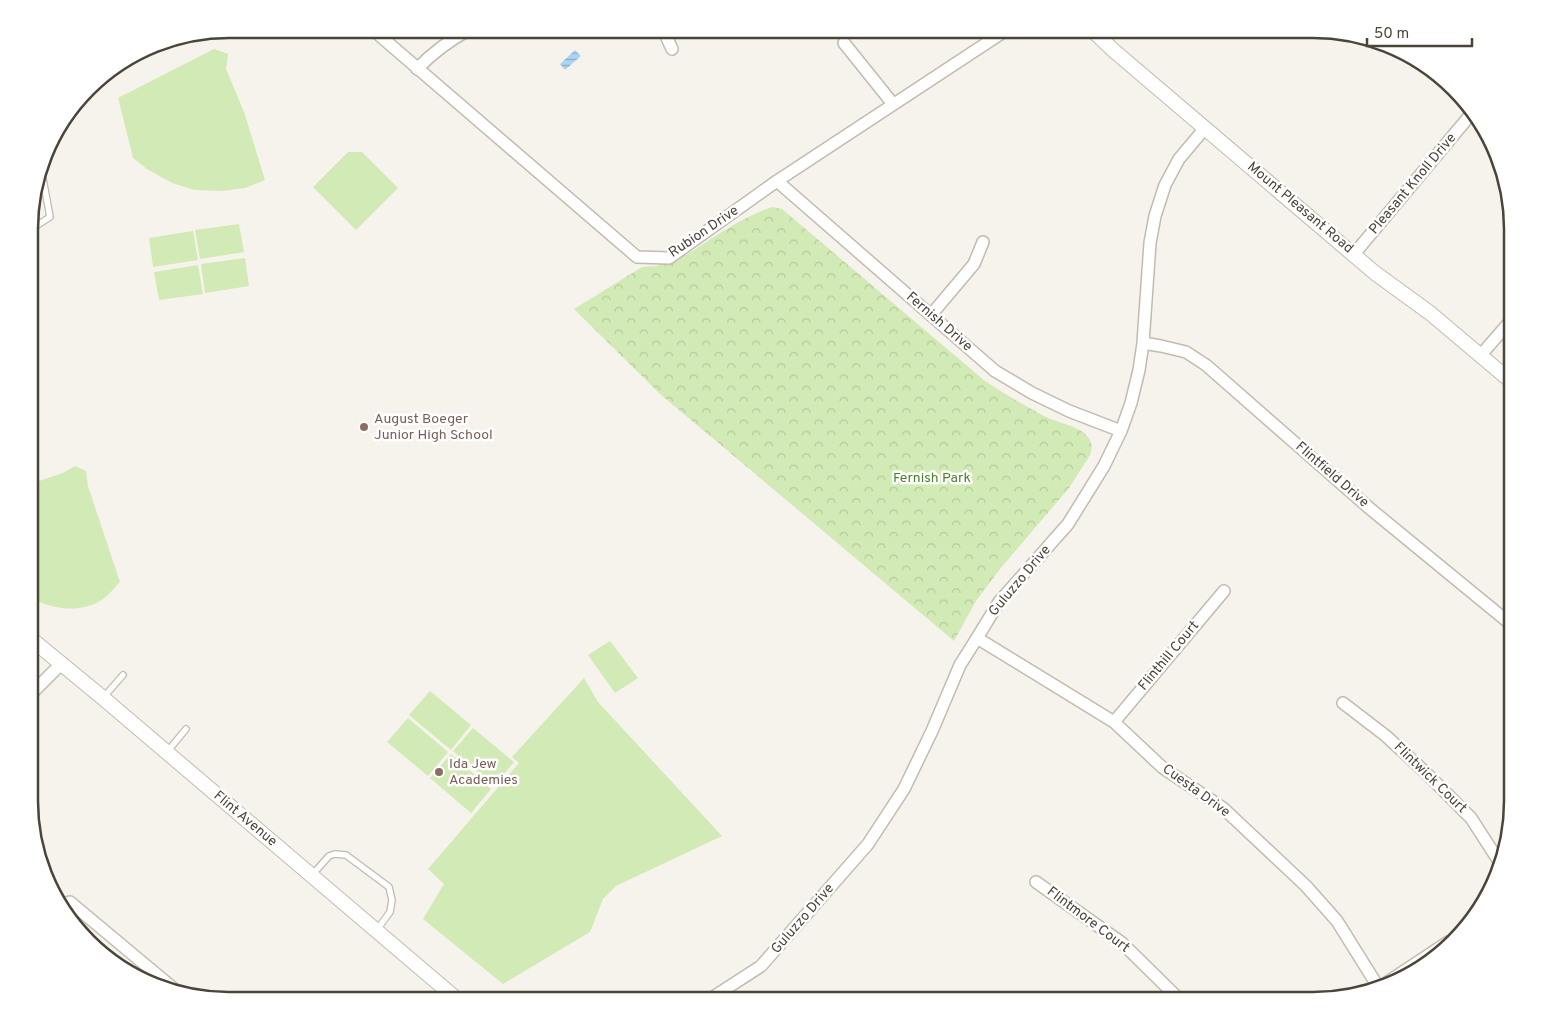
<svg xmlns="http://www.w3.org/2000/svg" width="1542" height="1030" font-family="Overpass,sans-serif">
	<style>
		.green { fill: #d2eab5 }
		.park { fill: url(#park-crowns) }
		.water { fill: url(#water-rules) }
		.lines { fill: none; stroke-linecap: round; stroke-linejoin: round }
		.service-casing { stroke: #c2bbae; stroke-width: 8 }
		.minor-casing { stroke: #c2bbae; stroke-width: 14 }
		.tertiary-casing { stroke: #c2bbae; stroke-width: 16 }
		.service { stroke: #fff; stroke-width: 5.5 }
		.minor { stroke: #fff; stroke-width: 11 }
		.tertiary { stroke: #fff; stroke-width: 14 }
		.education-dot { fill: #8d6e63; stroke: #fff; stroke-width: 2 }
		.labels { text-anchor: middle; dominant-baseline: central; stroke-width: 5; stroke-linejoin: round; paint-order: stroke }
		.street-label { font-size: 14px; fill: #4b4439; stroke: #fff }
		.education-label { font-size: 14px; fill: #785e54; stroke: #fff; text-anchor: start }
		.park-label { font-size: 14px; fill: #4a7f2a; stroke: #fff }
		.rim { fill: none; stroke: #4b4439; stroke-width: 2.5 }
	</style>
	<defs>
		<pattern id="park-crowns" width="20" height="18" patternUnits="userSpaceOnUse" patternTransform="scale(1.25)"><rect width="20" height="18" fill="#d2eab5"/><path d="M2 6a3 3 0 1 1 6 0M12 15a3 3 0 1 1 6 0" fill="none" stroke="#b6ca9c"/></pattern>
		<pattern id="water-rules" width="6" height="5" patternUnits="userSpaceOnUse" patternTransform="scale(1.25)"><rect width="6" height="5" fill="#a9d4f2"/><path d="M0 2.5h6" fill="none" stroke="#8caec5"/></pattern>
	</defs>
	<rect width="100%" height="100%" fill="#f6f3ec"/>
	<!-- green -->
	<path class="green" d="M214,49L228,54L226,69L244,112L265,180L245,188L222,191L195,190L172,183L147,169L133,158L118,98Z
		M348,152H362L398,188L356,230L313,187Z
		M239,224L244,252L200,259L195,230Z
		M193,231L198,260L153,267L149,238Z
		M245,258L249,286L205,293L201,264Z
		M198,265L203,294L159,300L154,272Z
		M75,466L86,471L88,486L120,582C114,588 109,595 103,599C82,614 51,610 30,597V484L63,473Z
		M610,641L638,678L615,693L588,655Z
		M584,678L598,702L722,836L616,886L603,899L590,932L503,984L423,919L444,884L428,869L519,763L512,757Z
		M430,691L471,725L451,750L409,715Z
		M408,718L448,752L428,776L387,742Z
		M473,728L514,762L494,786L453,751Z
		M451,754L491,789L471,813L430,778Z"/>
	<!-- park -->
	<path class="park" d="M773,207L782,209L985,381C1005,394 1025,406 1046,417C1056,422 1079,427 1085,434C1092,440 1093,447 1090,455L1069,488L1000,569L976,601L954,641L660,394L574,309L642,267L657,266L678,256L686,255C712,239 744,215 773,207Z"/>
	<!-- water -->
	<path class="water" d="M575,50L581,56L565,70L560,64Z"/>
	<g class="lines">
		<defs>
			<path id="service" d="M30,230L50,217L41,168
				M103,698L123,675
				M167,752L186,729
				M312,875L329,856L335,854L346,855L389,887L392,900L390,912L376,931"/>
			<path id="minor" d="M372,29L637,257L669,258L777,181L1008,29
				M663,29L672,49
				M844,43L893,104
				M417,69C433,52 450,40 470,29
				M777,181L995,371L1032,393L1069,411L1121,431
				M1354,254L1472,113
				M931,315L974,264L983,242
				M1143,343L1161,346L1186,352L1206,365L1368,507L1513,626
				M1480,356L1513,318
				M977,638L1114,722L1163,768L1223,808L1306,886L1337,921L1377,985
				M30,695L61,664
				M1343,703L1386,736L1424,771L1471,818L1502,866
				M1114,722L1224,591
				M1036,882L1122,943L1181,1001
				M59,905L70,902L179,993
				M1386,983L1448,942
				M707,1001L761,966L868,844L904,789L932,731L960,665L977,638L999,602L1068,524L1104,466L1121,431L1131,403L1139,370L1143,343L1150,243L1155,216L1165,185L1179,159L1205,128"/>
			<path id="tertiary" d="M1091,29L1113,50L1375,273L1430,313L1513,383
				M30,638L103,698L459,1001"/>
		</defs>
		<!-- service casing -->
		<use href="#service" class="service-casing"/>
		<!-- minor casing -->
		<use href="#minor" class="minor-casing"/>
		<!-- tertiary casing -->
		<use href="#tertiary" class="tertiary-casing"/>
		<!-- service -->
		<use href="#service" class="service"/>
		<!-- minor -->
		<use href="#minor" class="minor"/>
		<!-- tertiary -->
		<use href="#tertiary" class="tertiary"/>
	</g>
	<!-- markers -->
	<g class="education-dot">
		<circle cx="364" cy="427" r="5"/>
		<circle cx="439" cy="772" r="5"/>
	</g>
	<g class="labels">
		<!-- street labels -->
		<g class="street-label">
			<text transform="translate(1413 184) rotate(-50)">Pleasant Knoll Drive</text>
			<text transform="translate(1300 208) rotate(40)">Mount Pleasant Road</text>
			<text transform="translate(704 232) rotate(-34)">Rubion Drive</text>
			<text transform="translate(939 322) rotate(41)">Fernish Drive</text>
			<text transform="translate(1332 475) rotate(41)">Flintfield Drive</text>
			<text transform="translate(1020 581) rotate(-50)">Guluzzo Drive</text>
			<text transform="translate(1169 656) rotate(-50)">Flinthill Court</text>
			<text transform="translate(1430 778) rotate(44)">Flintwick Court</text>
			<text transform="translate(1196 791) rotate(36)">Cuesta Drive</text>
			<text transform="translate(245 819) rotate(40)">Flint Avenue</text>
			<text transform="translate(803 919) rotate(-49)">Guluzzo Drive</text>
			<text transform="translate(1088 920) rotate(37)">Flintmore Court</text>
		</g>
		<!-- education labels -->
		<g class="education-label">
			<text x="374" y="419">August Boeger<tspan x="374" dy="16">Junior High School</tspan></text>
			<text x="449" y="764">Ida Jew<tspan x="449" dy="16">Academies</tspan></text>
		</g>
		<!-- park labels -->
		<g class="park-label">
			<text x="932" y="478">Fernish Park</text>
		</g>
	</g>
	<!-- crop -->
	<path d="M0 0H1542V1030H0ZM229 38H1313A191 191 0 0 1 1504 229V801A191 191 0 0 1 1313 992H229A191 191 0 0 1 38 801V229A191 191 0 0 1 229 38Z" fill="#fff" fill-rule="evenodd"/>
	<path class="rim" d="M229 38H1313A191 191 0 0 1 1504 229V801A191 191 0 0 1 1313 992H229A191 191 0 0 1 38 801V229A191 191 0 0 1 229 38Z"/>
	<!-- scale -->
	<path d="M1367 38v8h105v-8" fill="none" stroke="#4b4439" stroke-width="2.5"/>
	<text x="1374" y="38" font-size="15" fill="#4b4439" stroke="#ffffff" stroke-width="4" paint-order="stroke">50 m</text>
</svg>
